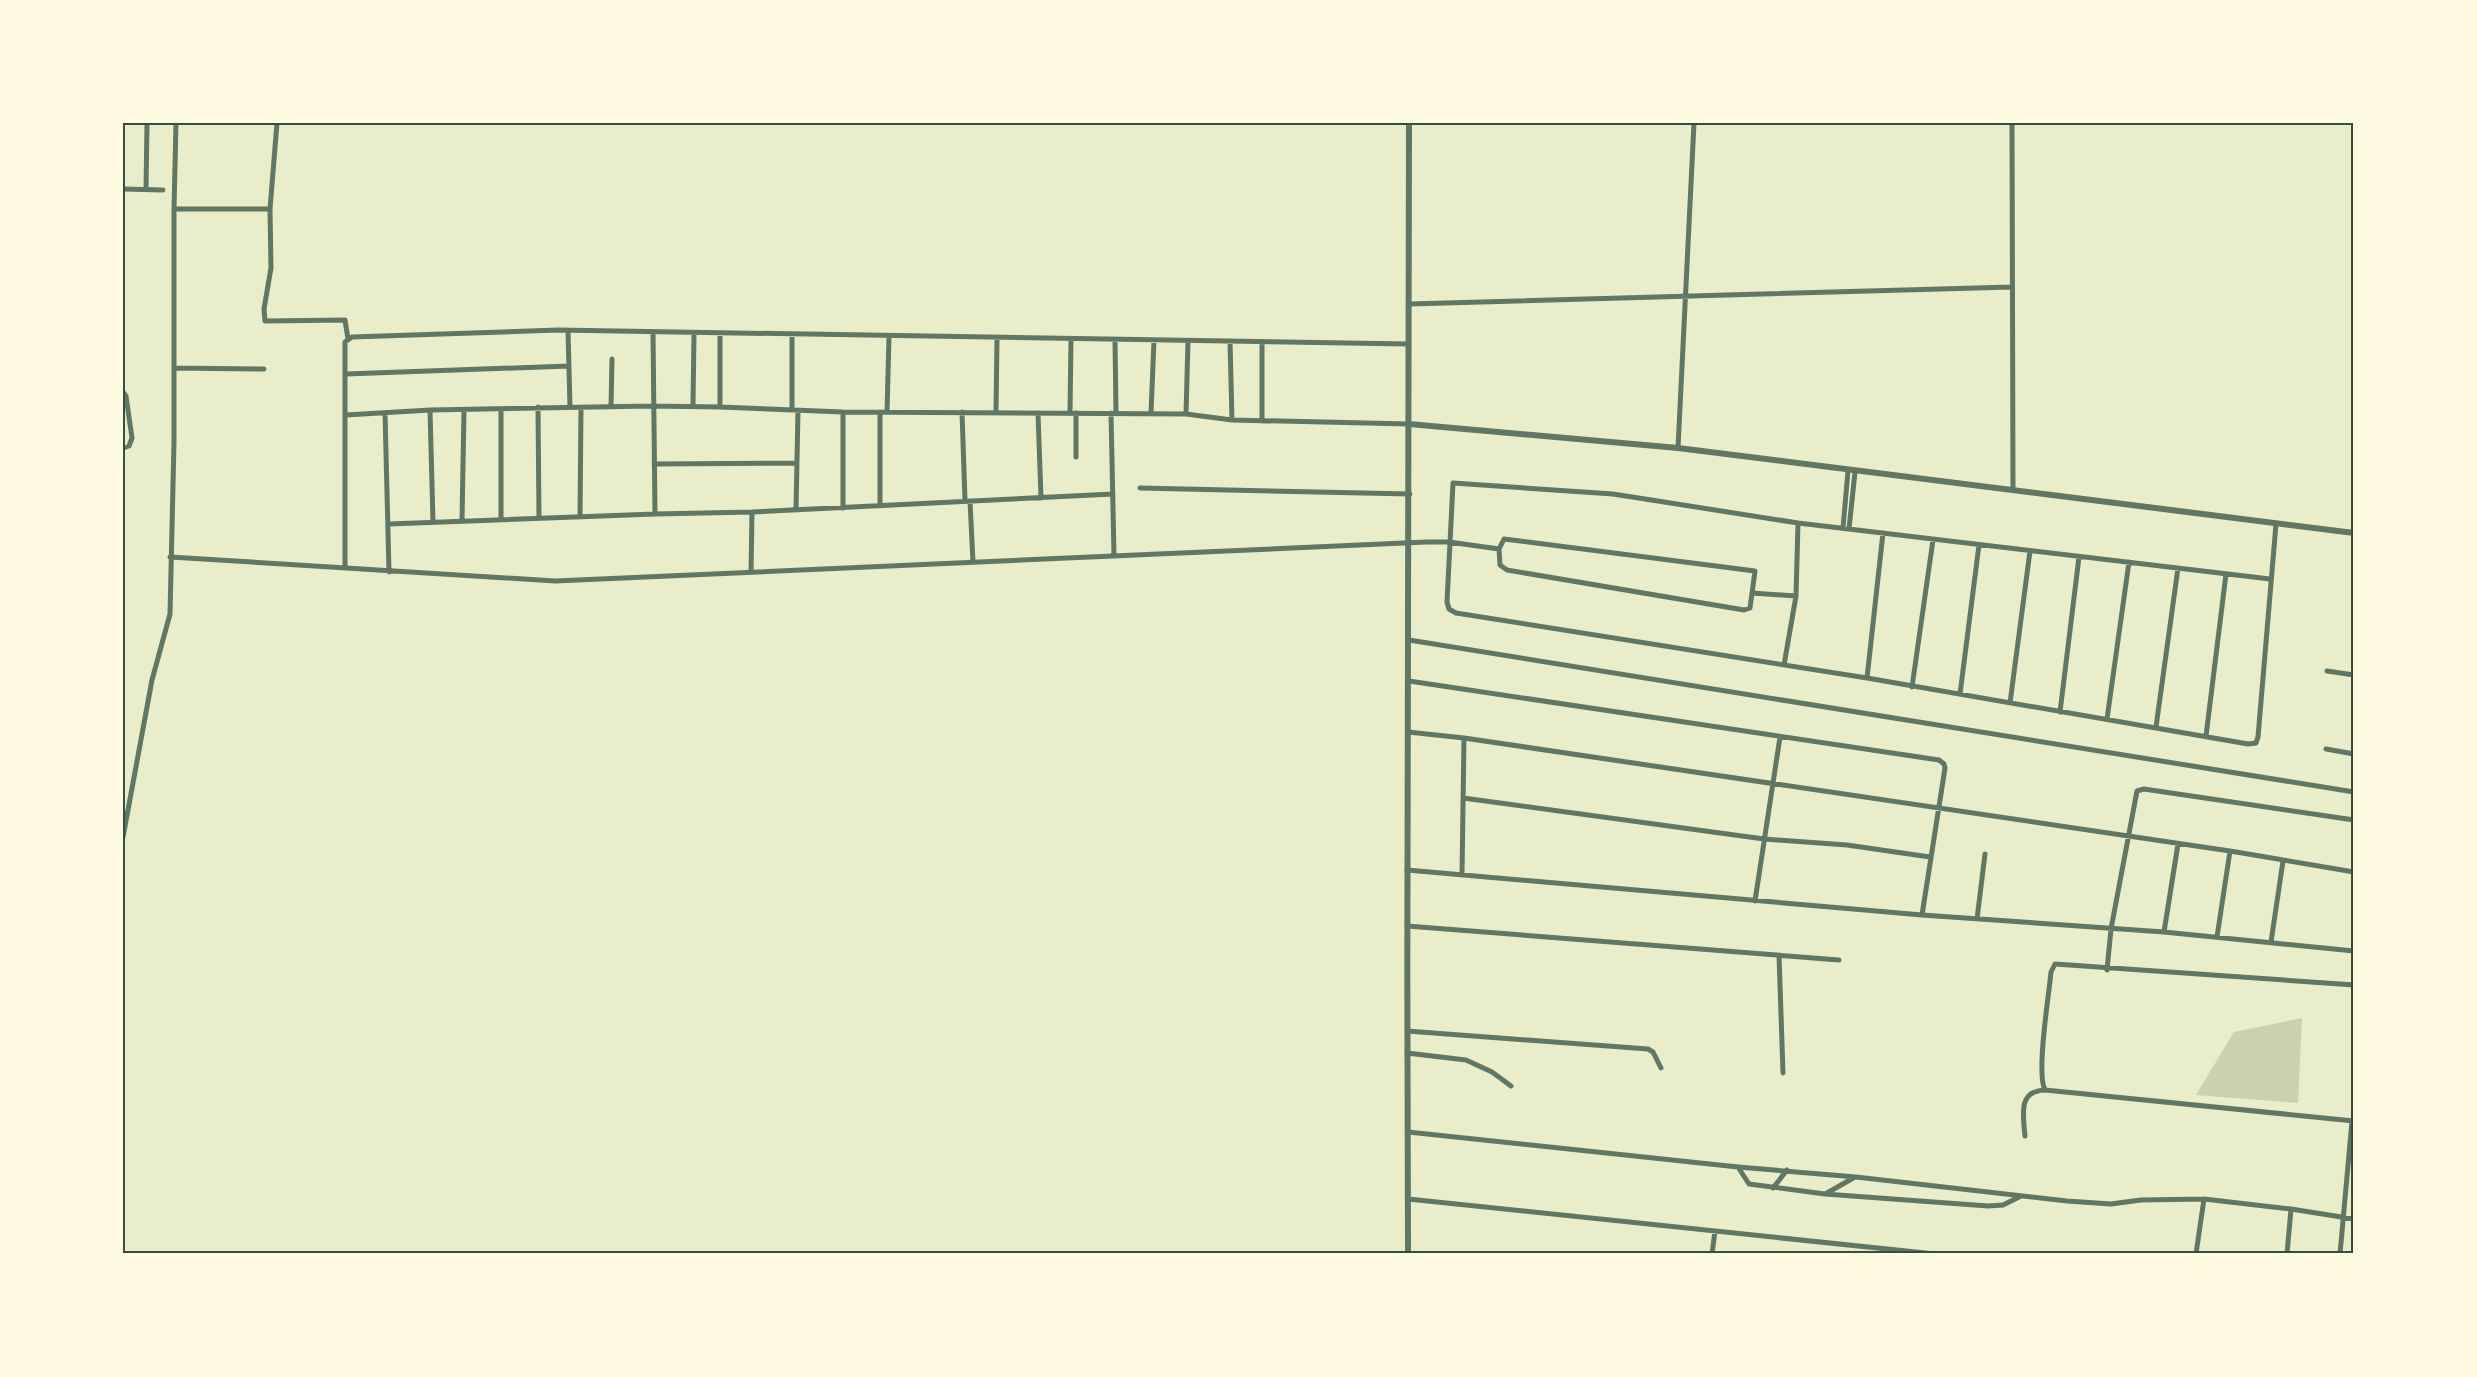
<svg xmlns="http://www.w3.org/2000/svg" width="2477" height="1377" font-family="'Asap Condensed',sans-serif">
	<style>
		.green { fill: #cad2ad }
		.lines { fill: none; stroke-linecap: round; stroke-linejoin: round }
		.minor { stroke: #617663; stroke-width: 5 }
		.tertiary { stroke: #617663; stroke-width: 6 }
		.neatline { fill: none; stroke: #344e41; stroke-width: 2 }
	</style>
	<rect width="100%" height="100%" fill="#e9edc9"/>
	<!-- green -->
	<path class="green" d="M2302,1018L2298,1103L2196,1095L2234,1032Z"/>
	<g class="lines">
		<!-- minor -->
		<path class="minor" d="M277,123L270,209L271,268L264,309L265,321L345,320L348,339
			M2012,123L2013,490
			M123,189L163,190
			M146,190L147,123
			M174,209H270
			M1409,304L2012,287
			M568,331L570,407
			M653,332L655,514
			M720,334V407
			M792,335V410
			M1115,340L1116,413
			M1230,341L1232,420
			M174,368L264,369
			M346,374L569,366
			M123,392L126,396L132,438L129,446L123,448
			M693,406L694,333
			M538,407L539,518
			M611,407L612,359
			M501,409V519
			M430,410L433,522
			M843,412V508
			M887,412L889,337
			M962,412L965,501
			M996,412L997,337
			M385,413L389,572
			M1038,413L1041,498
			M1070,413L1071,339
			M1076,413V457
			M1111,413L1114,556
			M1151,413L1154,340
			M1186,414L1188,341
			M346,415L430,410L652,406L720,407L843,412L1186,414L1232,420L1409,424
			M1262,421V342
			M1678,448L1694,123
			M654,464L796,463
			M1140,488L1410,494
			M970,501L973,562
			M880,506V412
			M796,510L798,410
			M580,517L581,407
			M462,521L464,410
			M389,524L655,514L752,512L1113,494
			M1843,528L1848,471
			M1849,529L1855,472
			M1504,539L1755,571L1750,608L1744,610L1507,570L1500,565L1499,549Z
			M170,557L555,581L1426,542H1449L1499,549
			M345,567V342L352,337L558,330L1409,344
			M751,572L752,512
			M2270,579L1798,523L1613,494L1453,483L1447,602L1449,609L1456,613L1867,678L2248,744L2256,743L2258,737L2276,524
			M1752,593L1796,596
			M1409,640L2354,792
			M1784,665L1796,596L1798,523
			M2327,671L2354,675
			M1867,678L1883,533
			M1409,681L1939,760L1944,764L1945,768L1922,915
			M1912,687L1933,540
			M1960,694L1979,545
			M2010,703L2030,551
			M2060,712L2079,557
			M2107,719L2129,562
			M2156,727L2178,568
			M1408,732L1464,738L2230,851L2354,872
			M2206,736L2226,574
			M2326,749L2354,754
			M1463,798L1764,839L1847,845L1930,857
			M123,837L152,680L170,614L174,442V209L176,123
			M1407,870L1922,915L2164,932L2354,951
			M1462,875L1464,738
			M1755,901L1780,737
			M1977,919L1985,854
			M1407,926L1839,960
			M2164,932L2178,844
			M2217,937L2230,851
			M2271,942L2283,861
			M1779,955L1783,1073
			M2107,970L2111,929L2137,791L2144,789L2354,820
			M2354,985L2055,964L2051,972C2049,995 2036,1073 2045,1090L2354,1121
			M1407,1031L1648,1049L1653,1052L1661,1068
			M1407,1053L1466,1060L1492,1072L1511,1086
			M1408,1132L1738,1167L1856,1177L2067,1201L2111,1204L2141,1200L2204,1199L2291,1209L2354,1219
			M2025,1136C2023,1114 2018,1091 2045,1090
			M1738,1167L1749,1184L1825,1194L1988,1206L2003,1205L2021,1196
			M1773,1188L1787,1170
			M1827,1193L1855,1177
			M1408,1199L1935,1254
			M1712,1254L1715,1231
			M2196,1254L2204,1199
			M2287,1254L2291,1209
			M2340,1254L2352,1121"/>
		<!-- tertiary -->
		<path class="tertiary" d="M1409,424L1678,448L2354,533
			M1408,1254C1406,877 1409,500 1409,123"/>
	</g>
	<!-- border -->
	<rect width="2477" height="1377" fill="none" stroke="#fefae0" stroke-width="249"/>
	<rect x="124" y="124" width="2228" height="1128" class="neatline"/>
</svg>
